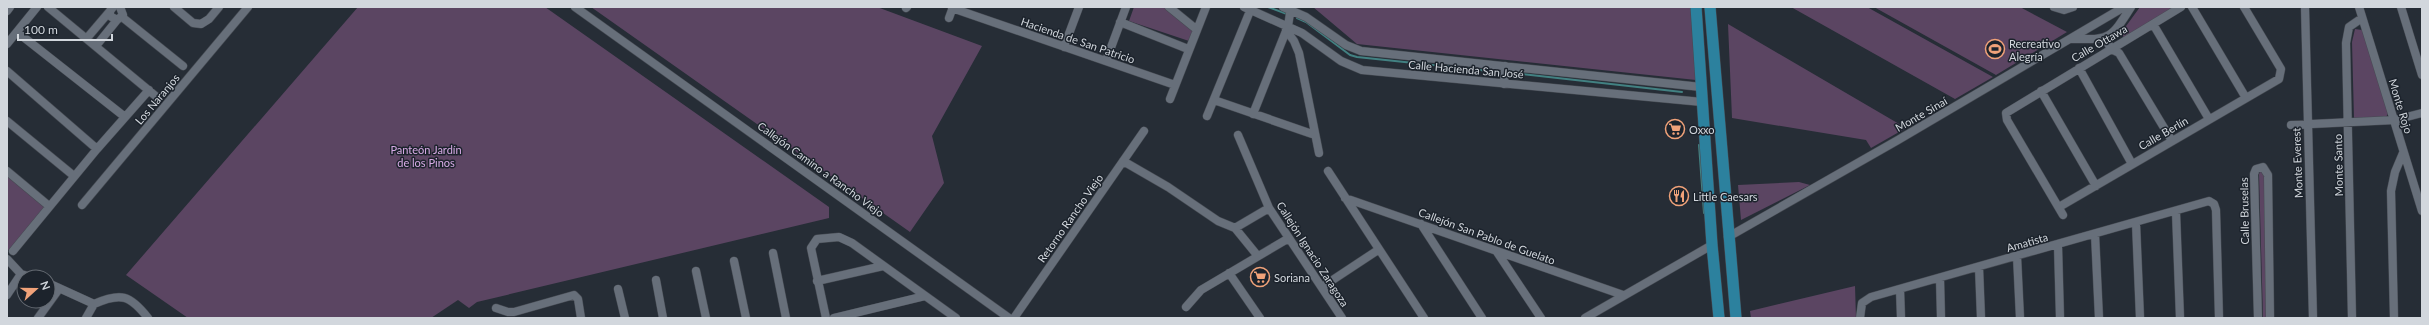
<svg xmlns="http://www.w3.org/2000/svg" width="2429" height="325" font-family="Lato,sans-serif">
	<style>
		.green { fill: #5b4562 }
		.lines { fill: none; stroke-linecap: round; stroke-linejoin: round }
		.stream { stroke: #428182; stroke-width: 2 }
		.minor-casing { stroke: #464b53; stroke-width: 9 }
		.major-casing { stroke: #464b53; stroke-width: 12 }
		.minor { stroke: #676f7a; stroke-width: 8 }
		.major { stroke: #2c819e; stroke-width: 11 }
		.labels { text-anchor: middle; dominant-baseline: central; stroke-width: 3; stroke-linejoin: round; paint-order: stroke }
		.street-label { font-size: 11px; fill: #d2d7dd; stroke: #1c232c }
		.poi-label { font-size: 11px; fill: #d2d7dd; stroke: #1c232c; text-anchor: start }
		.park-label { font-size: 11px; fill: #d8abe6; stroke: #1c232c }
	</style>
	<rect width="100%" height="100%" fill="#262d36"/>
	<!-- green -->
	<path class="green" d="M358,7H545L829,207V218L477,302L469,308L458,300L431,318H188L126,275Z
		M591,7H877L982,46L932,136L944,183L910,232Z
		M1134,7H1166L1193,30L1189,41L1129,21Z
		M1313,7H1691L1696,80L1357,44Z
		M1791,7H1867L1993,77L1955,99Z
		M1874,7H2020L2067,32L1996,75Z
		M2140,7H2175L2124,38L2121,33Z
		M1728,24L1906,128L1871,148L1866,140L1732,118Z
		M2355,29L2362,30L2389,112L2386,117L2354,119L2352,42Z
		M2261,170H2265L2268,318H2263L2259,174Z
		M7,172L50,206L10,252L7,248Z
		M1799,182L1810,185L1741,220L1738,185Z
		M1855,286L1856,318H1751L1750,311Z"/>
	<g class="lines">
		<!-- stream -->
		<path class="stream" d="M1268,7L1287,14
			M1297,18L1306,22L1350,55L1357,57L1499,72
			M1512,73L1682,92
			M1699,145L1704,213"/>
		<defs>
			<path id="minor" d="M48,7L158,98
				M113,7L110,11V16L117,20L123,15L120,7
				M174,7L193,23L201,24L209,19L219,7
				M575,7L1009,318
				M1169,7L1196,29
				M1244,7L1302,33L1341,61L1362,70L1702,102
				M1283,7L1306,17L1346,45L1361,51L1701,87
				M2054,7L2064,10L2073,7
				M2192,7L2246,98
				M2305,7L2313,318
				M2359,7L2422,211
				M2401,7L2422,75
				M906,8L907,7
				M952,8L1175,85
				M7,11L10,7
				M122,17L183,66
				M949,18L953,7
				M1120,22L1188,49
				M2153,24L2209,119
				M1286,30L1294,41L1299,53L1319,153
				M17,32L125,117
				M87,38L110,11
				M2105,38L2111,49L2119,53L2172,141
				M2070,39C2109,39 2109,42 2131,7
				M7,44L37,7
				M96,46L117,20
				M1064,47L1079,7
				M1106,61L1126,7
				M2079,68L2132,164
				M7,71L97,149
				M1504,84L1505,66
				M2041,91L2096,186
				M1170,99L1206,7
				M1214,100L1315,135
				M1253,114L1288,26L1291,7
				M1207,116L1250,11
				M7,121L74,176
				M2291,125L2395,120L2422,113
				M1238,135L1269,208L1342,318
				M1123,161L1168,187L1218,221L1235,228L1257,255
				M7,171L49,206
				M1328,171L1424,318
				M1345,198L1623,295
				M82,205L248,7
				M2059,207L2279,79L2281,69L2244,7
				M2176,212L2180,318
				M2063,215L2007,120L2006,113L2181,7
				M2136,223L2140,318
				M1421,224L1482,318
				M1235,228L1269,208
				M2095,234L2099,318
				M1728,237L1898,140L2124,7
				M2058,245L2060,318
				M13,251L97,149L149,90
				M1497,252L1541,318
				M773,253L786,318
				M2017,256L2020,318
				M7,259L21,274L31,277
				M734,261L746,318
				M1979,267L1981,318
				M696,271L706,318
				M1229,273L1260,318
				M1940,278L1941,318
				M656,280L663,318
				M817,281L883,266
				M48,283L94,304C121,292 130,295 148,318
				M1322,287L1378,250
				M618,289L625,318
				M1900,289L1901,318
				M7,295L21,274
				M1186,307L1201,290L1289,238
				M496,308L508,312H514L574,295L578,299L581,318
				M38,318L59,289
				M86,318L94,304
				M826,318L811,248L817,239L839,237L852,243L956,318
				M834,318L925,296
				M1014,318L1144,131
				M1585,318L1712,245
				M1860,318L1862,303L1871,297L2209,201L2214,204L2216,210L2219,318
				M2258,318L2254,174L2256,169L2263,167L2268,175L2270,318
				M2352,318L2346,43L2349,27L2362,18
				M2394,318L2391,191L2395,172L2403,153"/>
			<path id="major" d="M1696,7L1712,245L1719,318
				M1710,7L1736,318"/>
		</defs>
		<!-- minor casing -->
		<use href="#minor" class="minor-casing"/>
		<!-- major casing -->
		<use href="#major" class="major-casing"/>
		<!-- minor -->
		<use href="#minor" class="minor"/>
		<!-- major -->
		<use href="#major" class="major"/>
	</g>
	<!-- icons -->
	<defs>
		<symbol id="stadium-ring" viewBox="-11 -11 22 22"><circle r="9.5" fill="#1c232c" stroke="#f0a279" stroke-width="1.5"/><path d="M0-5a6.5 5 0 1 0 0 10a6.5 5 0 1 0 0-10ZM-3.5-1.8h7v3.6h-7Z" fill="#f0a279"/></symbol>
		<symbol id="supermarket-ring" viewBox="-11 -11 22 22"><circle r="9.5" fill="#1c232c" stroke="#f0a279" stroke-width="1.5"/><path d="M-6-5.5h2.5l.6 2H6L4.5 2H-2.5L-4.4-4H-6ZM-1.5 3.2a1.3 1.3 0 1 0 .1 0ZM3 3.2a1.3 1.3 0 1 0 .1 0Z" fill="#f0a279"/></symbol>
		<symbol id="restaurant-ring" viewBox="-11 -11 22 22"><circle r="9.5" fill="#1c232c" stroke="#f0a279" stroke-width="1.5"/><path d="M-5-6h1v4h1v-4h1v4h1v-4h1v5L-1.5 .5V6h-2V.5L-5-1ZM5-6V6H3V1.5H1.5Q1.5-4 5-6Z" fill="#f0a279"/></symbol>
	</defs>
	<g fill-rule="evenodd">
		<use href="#stadium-ring" x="1984" y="38" width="22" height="22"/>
		<use href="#supermarket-ring" x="1664" y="118" width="22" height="22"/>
		<use href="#restaurant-ring" x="1668" y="185" width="22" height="22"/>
		<use href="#supermarket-ring" x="1249" y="266" width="22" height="22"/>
	</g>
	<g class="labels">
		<!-- street labels -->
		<g class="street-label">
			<text transform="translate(1078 40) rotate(19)">Hacienda de San Patricio</text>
			<text transform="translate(2099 43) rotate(-30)">Calle Ottawa</text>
			<text transform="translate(1466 69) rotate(5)">Calle Hacienda San José</text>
			<text transform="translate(157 99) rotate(-50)">Los Naranjos</text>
			<text transform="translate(2401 106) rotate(73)">Monte Rojo</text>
			<text transform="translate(1921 114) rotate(-30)">Monte Sinaí</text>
			<text transform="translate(2163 133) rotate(-30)">Calle Berlín</text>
			<text transform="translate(2297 163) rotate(-92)">Monte Everest</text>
			<text transform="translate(2338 165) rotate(-91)">Monte Santo</text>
			<text transform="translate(821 169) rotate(36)">Callejón Camino a Rancho Viejo</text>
			<text transform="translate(2244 211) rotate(-91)">Calle Bruselas</text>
			<text transform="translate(1070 218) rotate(-55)">Retorno Rancho Viejo</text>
			<text transform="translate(1487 236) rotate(20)">Callejón San Pablo de Guelato</text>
			<text transform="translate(2027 242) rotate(-16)">Amatista</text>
			<text transform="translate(1313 254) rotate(57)">Callejón Ignacio Zaragoza</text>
		</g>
		<!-- poi labels -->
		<g class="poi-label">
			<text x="2009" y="43">Recreativo<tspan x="2009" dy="13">Alegría</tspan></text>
			<text x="1689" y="129">Oxxo</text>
			<text x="1693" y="196">Little Caesars</text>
			<text x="1274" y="277">Soriana</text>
		</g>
		<!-- park labels -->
		<g class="park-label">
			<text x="426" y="149">Panteón Jardín<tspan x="426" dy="13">de los Pinos</tspan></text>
		</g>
	</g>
	<!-- border -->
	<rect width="2429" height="325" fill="none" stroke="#d2d7dd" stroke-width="16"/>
	<!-- north arrow -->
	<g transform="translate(36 289) rotate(69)"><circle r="19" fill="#1c232c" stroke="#656b73"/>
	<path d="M0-3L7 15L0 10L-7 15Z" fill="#f0a279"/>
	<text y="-6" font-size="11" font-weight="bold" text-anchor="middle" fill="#d2d7dd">N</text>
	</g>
	<!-- scale -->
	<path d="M18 34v6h94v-6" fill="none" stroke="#d2d7dd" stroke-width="2"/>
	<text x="24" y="34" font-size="12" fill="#d2d7dd" stroke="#1c232c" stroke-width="3" paint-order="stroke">100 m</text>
</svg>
